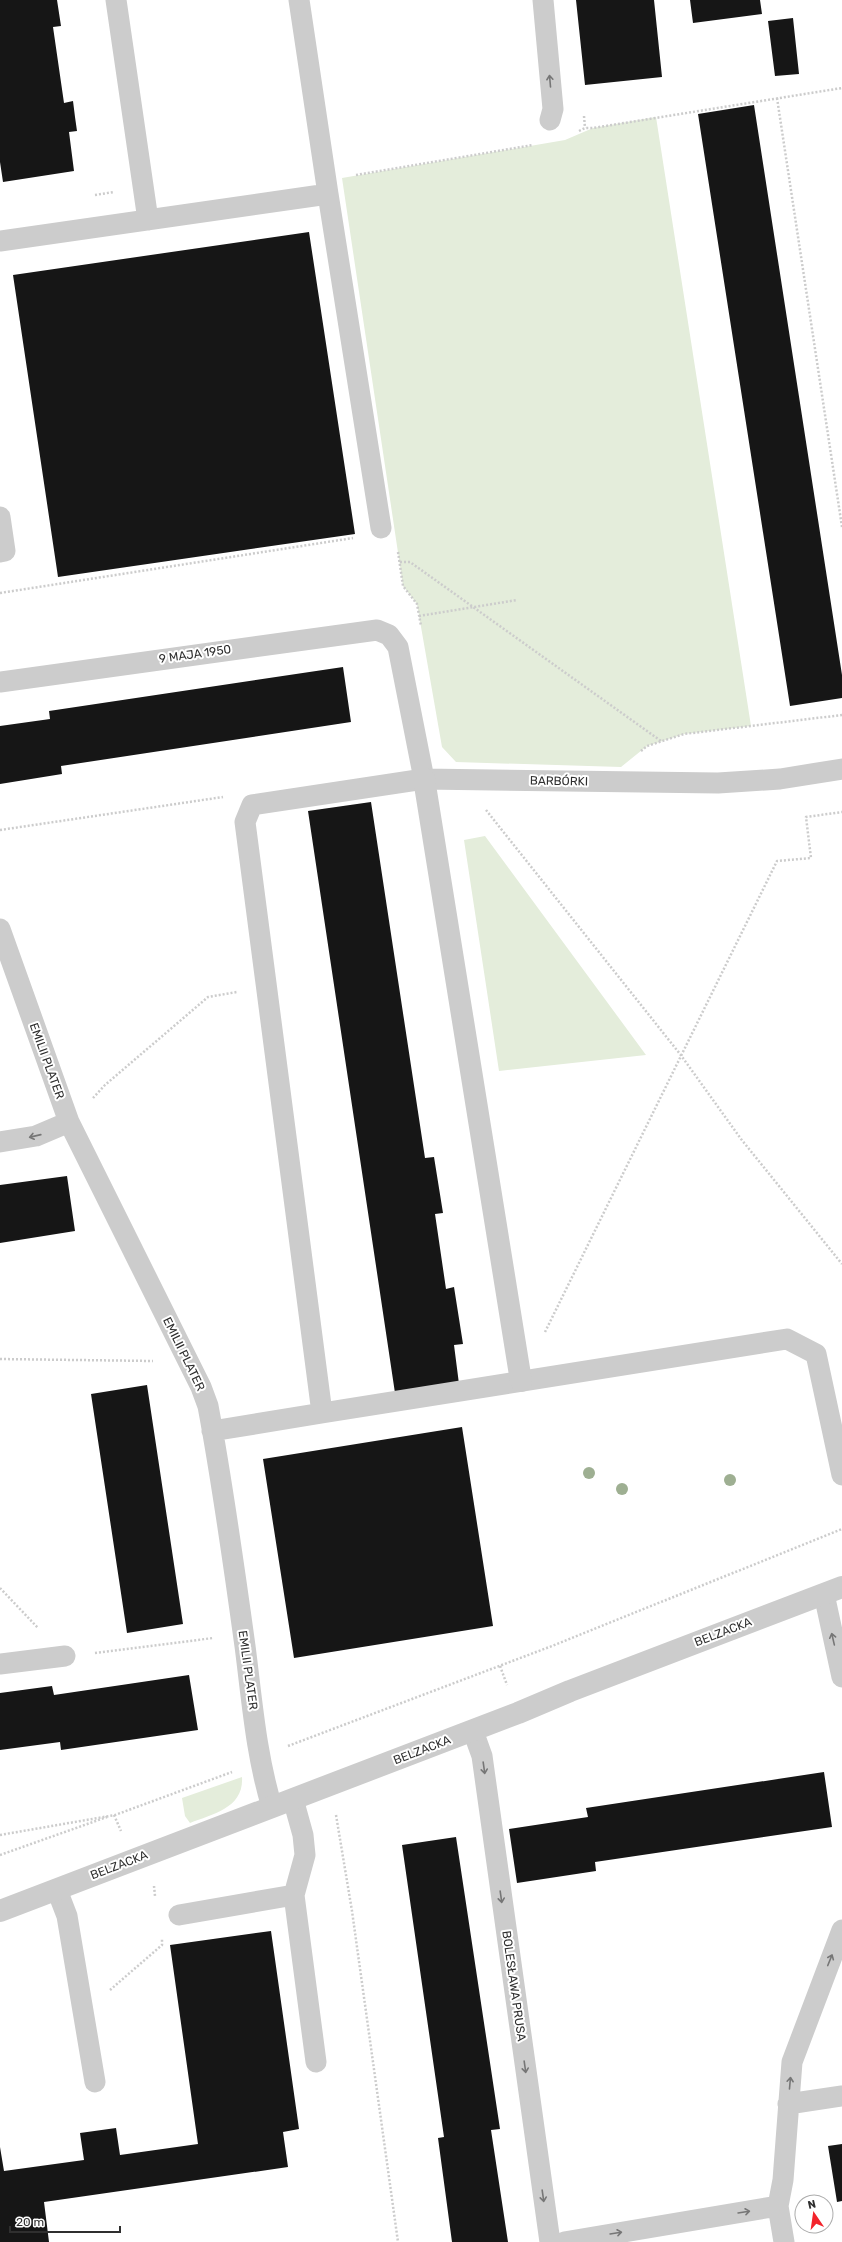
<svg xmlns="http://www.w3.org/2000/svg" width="842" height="2242" font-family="Rubik,sans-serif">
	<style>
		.green { fill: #e4eddb }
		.building { fill: #161616 }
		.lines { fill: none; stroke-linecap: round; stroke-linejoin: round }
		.path { stroke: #ccc; stroke-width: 2.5; stroke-dasharray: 2 2; stroke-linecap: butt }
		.service { stroke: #ccc; stroke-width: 21 }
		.pedestrian { stroke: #ccc; stroke-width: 22 }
		.minor { stroke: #ccc; stroke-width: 22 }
		.tree { fill: #9eaf92 }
		.oneway { stroke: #767676 }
		.labels { text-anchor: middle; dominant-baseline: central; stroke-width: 4; stroke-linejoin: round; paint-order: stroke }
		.street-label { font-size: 12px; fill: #2f2f2f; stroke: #fff }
	</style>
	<rect width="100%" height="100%" fill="#fff"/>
	<!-- green -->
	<path class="green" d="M656,117L751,726L684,734L647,746L621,767L456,762L442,747L417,604L403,586L342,178L565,140L593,128Z
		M485,836L646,1055L499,1071L464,840Z
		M242,1777C244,1808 213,1814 190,1823L185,1816L182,1798Z"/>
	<!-- building -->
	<path class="building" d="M0,0H57L61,26L53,27L64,103L73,101L75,117L77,131L69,132L74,171L3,182L0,162Z
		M576,0H654L662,77L585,85Z
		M690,0H760L762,14L693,23Z
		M793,18L799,74L775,76L768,21Z
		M754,105L842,675V698L790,706L698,114Z
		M309,232L355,534L58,577L13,275Z
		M343,667L351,722L61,766L62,774L0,784V726L50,719L49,711Z
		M371,802L425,1158L434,1157L443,1213L435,1214L446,1289L454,1287L463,1344L454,1345L459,1384L395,1393L308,811Z
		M67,1176L75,1231L0,1243V1185Z
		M147,1385L183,1624L127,1633L91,1394Z
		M462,1427L493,1626L294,1658L263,1459Z
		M189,1675L198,1730L61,1750L60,1742L0,1750V1693L52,1686L54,1695Z
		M824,1772L832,1827L595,1862L596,1871L517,1883L509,1829L588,1817L586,1808Z
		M456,1837L500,2129L491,2130L508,2242H452L438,2138L444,2137L402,1845Z
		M271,1931L299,2129L283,2132L288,2167L44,2202L49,2242H0V2147L4,2171L84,2160L80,2133L116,2128L120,2155L198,2144L170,1945Z
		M842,2144V2201L837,2202L828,2146Z"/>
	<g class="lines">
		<!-- path -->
		<path class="path" d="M777,98L842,527
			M584,116L585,128
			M579,131L585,128H593L842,88
			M356,175L533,145
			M95,195L114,192
			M398,552L403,586L417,604L421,626
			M400,562H410L661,741
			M0,593L353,538
			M419,616L517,600
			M641,751L647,746L684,734L842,715
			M486,810L680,1054L741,1139L842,1264
			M0,830L223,797
			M93,1098L105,1085L208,997L237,992
			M545,1332L777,861L811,858L806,817L842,812
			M0,1359L153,1361
			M0,1588L38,1628
			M95,1653L213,1638
			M500,1666L507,1685
			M288,1746L552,1646L842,1529
			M114,1815L121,1831
			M336,1815L352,1911L398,2242
			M0,1835L115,1815L232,1772
			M0,1855L107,1817
			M154,1886L155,1896
			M110,1990L162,1945V1939"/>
		<!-- service -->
		<path class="service" d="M116,0L148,220
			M543,0L553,109L550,120
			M328,194L381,528
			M0,241L328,194L299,0
			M0,517L5,551L0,552
			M0,682L377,630L389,635L398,647L424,779L718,783L780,779L842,769
			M0,929L69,1122L201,1387L208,1406C223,1486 234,1566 245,1646C252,1700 256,1755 272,1807
			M0,1142L36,1136L69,1122
			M322,1413L787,1339L816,1354L842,1475
			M212,1431L322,1413L245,822L252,805L424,779
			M824,1594L842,1677
			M0,1664L65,1656
			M473,1731L482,1756L550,2242
			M293,1799L303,1835L305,1855L294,1895L316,2062
			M57,1890L67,1916L95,2082
			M179,1915L294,1895
			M788,2104L842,2096
			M778,2206L784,2242
			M564,2242L778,2206L783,2180L792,2062L842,1930"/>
		<!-- pedestrian -->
		<path class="pedestrian" d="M424,779L521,1381"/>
		<!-- minor -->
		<path class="minor" d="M0,1911L518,1713L570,1691L842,1587"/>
	</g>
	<!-- trees -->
	<g class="tree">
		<circle cx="589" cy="1473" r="6"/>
		<circle cx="730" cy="1480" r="6"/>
		<circle cx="622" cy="1489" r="6"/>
	</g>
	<!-- one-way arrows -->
	<defs><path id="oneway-shaft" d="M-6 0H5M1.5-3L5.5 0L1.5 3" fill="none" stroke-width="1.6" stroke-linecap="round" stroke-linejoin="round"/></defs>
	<g class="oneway">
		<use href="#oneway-shaft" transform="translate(550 81) rotate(-95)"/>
		<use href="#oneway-shaft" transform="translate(35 1136) rotate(167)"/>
		<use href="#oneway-shaft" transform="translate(833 1639) rotate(-103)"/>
		<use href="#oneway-shaft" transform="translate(484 1768) rotate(82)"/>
		<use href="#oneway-shaft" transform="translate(501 1897) rotate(82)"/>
		<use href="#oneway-shaft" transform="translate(830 1960) rotate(-68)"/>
		<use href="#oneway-shaft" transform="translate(525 2067) rotate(82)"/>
		<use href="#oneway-shaft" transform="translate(790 2083) rotate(-85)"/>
		<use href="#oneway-shaft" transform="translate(543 2196) rotate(82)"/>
		<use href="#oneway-shaft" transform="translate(744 2212) rotate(-9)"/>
		<use href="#oneway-shaft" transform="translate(616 2233) rotate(-9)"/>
	</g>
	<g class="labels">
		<!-- street labels -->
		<g class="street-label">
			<text transform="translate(195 654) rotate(-8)">9 MAJA 1950</text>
			<text transform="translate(559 781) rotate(1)">BARBÓRKI</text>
			<text transform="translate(47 1061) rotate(70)">EMILII PLATER</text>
			<text transform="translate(184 1354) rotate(64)">EMILII PLATER</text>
			<text transform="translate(723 1632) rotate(-21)">BELZACKA</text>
			<text transform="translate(248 1670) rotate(82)">EMILII PLATER</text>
			<text transform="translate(422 1750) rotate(-21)">BELZACKA</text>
			<text transform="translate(119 1865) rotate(-21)">BELZACKA</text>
			<text transform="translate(514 1986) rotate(82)">BOLESŁAWA PRUSA</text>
		</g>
	</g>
	<!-- north arrow -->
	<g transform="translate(814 2214) rotate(347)"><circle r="19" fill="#ffffff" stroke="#acacac"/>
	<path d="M0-3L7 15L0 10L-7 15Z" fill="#f3232b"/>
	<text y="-6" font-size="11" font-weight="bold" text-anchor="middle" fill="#2f2f2f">N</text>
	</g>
	<!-- scale -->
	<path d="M10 2226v6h110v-6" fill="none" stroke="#2f2f2f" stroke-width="2"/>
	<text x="16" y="2226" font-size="12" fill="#2f2f2f" stroke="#ffffff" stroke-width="3" paint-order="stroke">20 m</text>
</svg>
